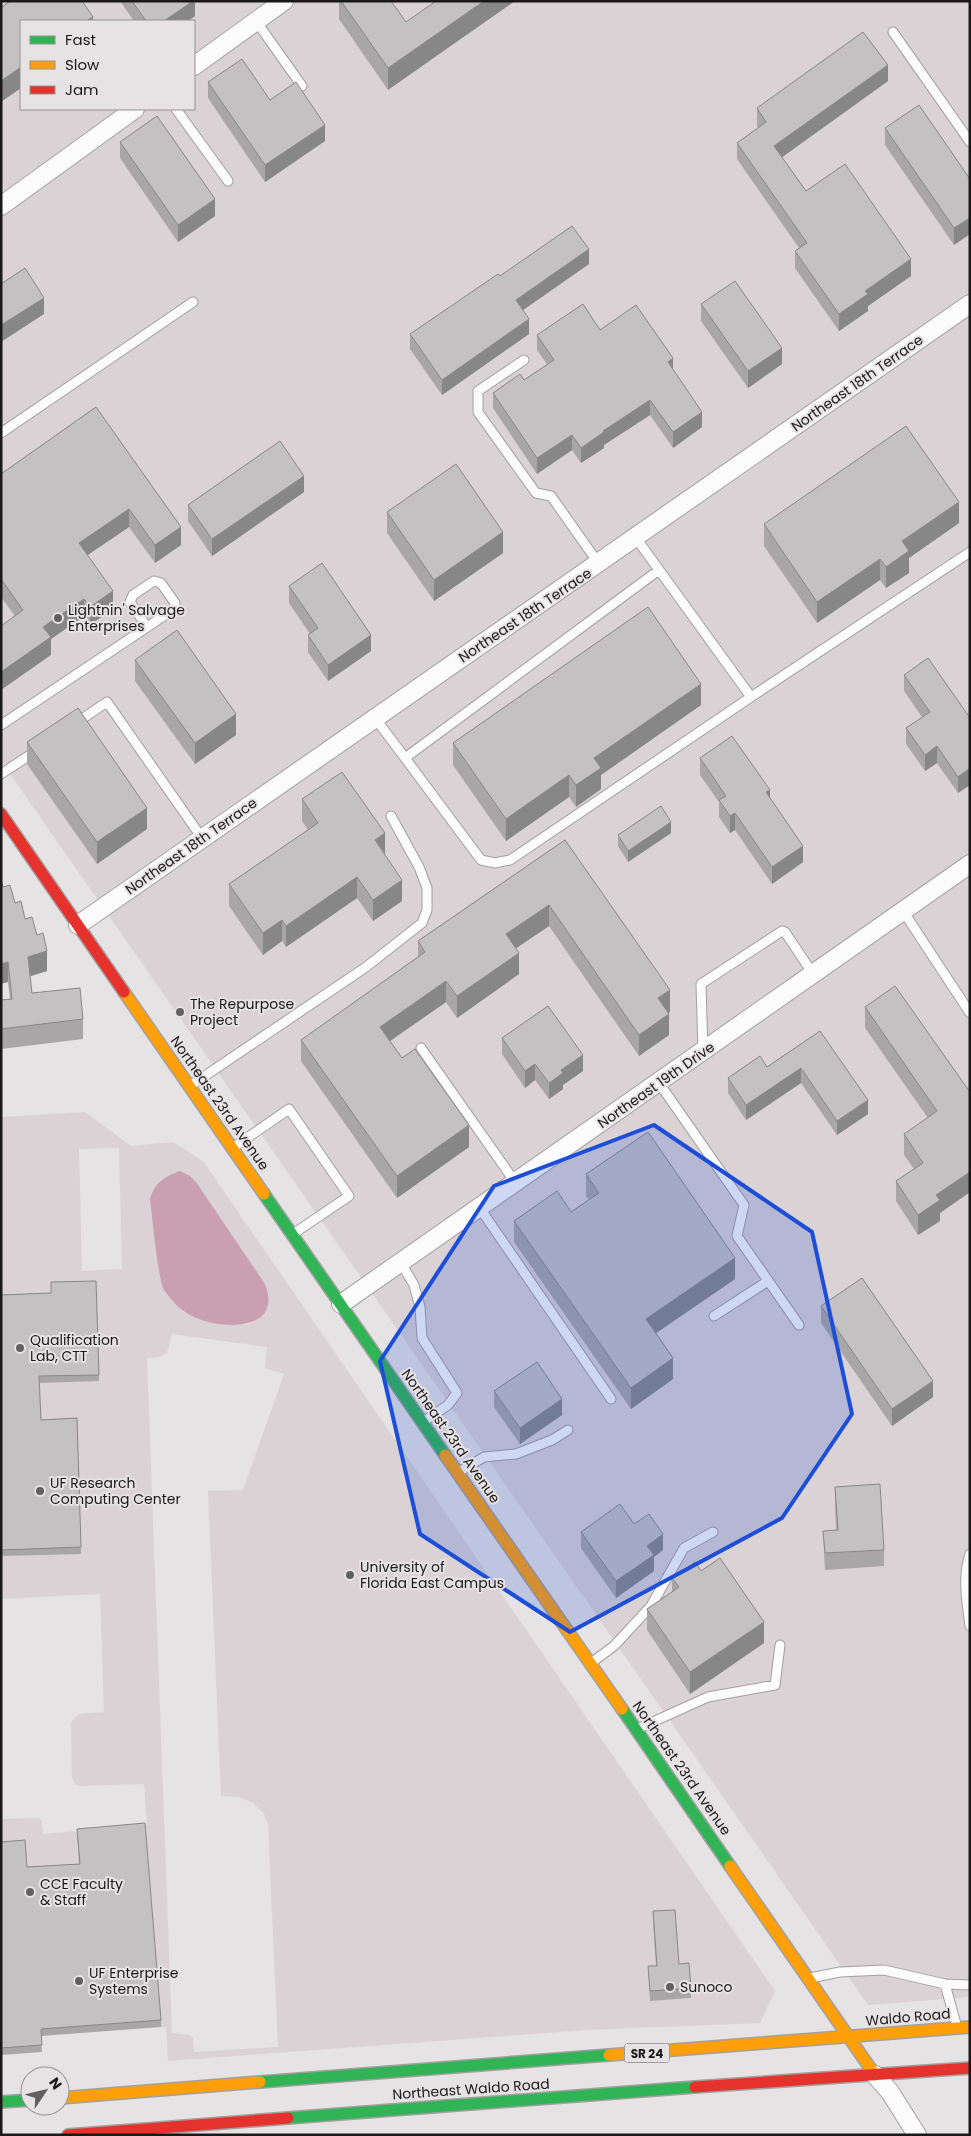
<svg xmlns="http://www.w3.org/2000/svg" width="971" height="2136" font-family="Poppins,sans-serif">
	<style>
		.built { fill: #dbd2d5; fill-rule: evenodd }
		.water { fill: #caa0b1 }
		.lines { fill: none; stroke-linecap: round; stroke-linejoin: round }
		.lane-casing { stroke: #a29fa0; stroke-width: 11 }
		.street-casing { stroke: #a29fa0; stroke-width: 20 }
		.fast-casing { stroke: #a29fa0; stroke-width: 14 }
		.slow-casing { stroke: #a29fa0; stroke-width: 14 }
		.jam-casing { stroke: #a29fa0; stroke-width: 14 }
		.lane { stroke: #fbfbfb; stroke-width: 9 }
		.street { stroke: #fbfbfb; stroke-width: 18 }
		.fast { stroke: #30b455; stroke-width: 11 }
		.slow { stroke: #ff9f0a; stroke-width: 11 }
		.jam { stroke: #e5322d; stroke-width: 11 }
		.wall { fill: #a8a6a7 }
		.shaded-wall { fill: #888788 }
		.building { fill: #c3c1c2; stroke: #888788 }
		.marked { fill: #1d4ed8; fill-opacity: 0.2; stroke: #1d4ed8; stroke-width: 4; stroke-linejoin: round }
		.poi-dot { fill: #616060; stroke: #e7e2e3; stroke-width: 2 }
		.labels { text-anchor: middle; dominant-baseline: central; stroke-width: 4; stroke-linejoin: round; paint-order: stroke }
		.shield { fill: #e7e2e3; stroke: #585556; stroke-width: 1 }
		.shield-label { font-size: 12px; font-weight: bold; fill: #1a1919 }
		.street-label { font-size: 14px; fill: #1a1919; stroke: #e7e2e3 }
		.poi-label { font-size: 14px; fill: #1a1919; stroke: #e7e2e3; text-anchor: start }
	</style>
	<rect width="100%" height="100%" fill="#e6e3e4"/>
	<!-- built -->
	<path class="built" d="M1,1H970V1997L868,2005L1,761ZM21,21H194V109H21Z
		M85,1112L131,1146L173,1142L203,1161L775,1991L760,2023L586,2030L168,2061L166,2027H161L77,1836L84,1928L1,1849V1819L39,1818L42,1821L43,1834L147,1825L144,1784L80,1786L75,1784L72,1778L71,1722L79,1714L104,1712L100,1594L1,1599V1117ZM119,1148L122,1269L82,1271L79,1149ZM182,1311L263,1314L258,1320L246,1325L203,1320ZM172,1334L267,1347L265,1368L284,1374L243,1490L208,1491L221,1796L239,1797L253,1803L264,1814L268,1824L278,2047L194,2052L193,2039L190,2035L172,2033L147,1358L159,1357L167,1353Z"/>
	<!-- water -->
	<path class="water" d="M180,1171L190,1176L196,1182L265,1284C284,1333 219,1330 192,1316C181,1311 171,1300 164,1290C158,1280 152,1215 150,1199C155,1182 164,1177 180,1171Z"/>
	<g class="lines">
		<defs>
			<path id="lane" d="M256,21L302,86
				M893,32L970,142
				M176,109L228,181
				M524,360L478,391V412L536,493L551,496L599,564
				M1,433L193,302
				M636,538L751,697L970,552
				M375,718L405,758L659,570
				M76,723L107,702L202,838
				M1,725L174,609L175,603L161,583L154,581L133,595L130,602L147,627
				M405,758L481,860L495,863L510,860L751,697
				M1,774L36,751
				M903,911L970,1013
				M421,1048L515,1182
				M703,1052L701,984L782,931L785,932L813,974
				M659,1083L744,1205L737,1236L799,1325
				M190,1086L366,967L422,923L427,910V888L419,867L391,816
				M234,1147L289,1109L349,1196L293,1234
				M479,1207L611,1399
				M401,1263L414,1285L420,1307L422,1338L457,1393L448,1405L423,1422
				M714,1316L768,1281
				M459,1472L484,1457L516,1454L552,1440L568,1430
				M970,1554C962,1577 967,1603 970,1626
				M591,1663L614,1646L651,1606L684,1548L713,1532
				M637,1729L708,1697L775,1685L780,1645
				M810,1978L840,1972L884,1970L945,1984L956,2024
				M945,1984L970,1985"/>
			<path id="street" d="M194,66L284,1
				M1,206L135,109
				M78,925L970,304
				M341,1304L970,864
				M875,2075L890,2092L917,2135"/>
			<path id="fast" d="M264,1194L445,1455
				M622,1709L730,1866
				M260,2082L609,2055
				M1,2102L30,2100
				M288,2118L695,2087"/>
			<path id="slow" d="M124,992L264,1194
				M445,1455L622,1709
				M730,1866L875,2075
				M609,2055L970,2027
				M60,2098L260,2082"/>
			<path id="jam" d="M1,814L124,992
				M695,2087L970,2068
				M68,2135L288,2118"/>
		</defs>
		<!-- lane casing -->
		<use href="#lane" class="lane-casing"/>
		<!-- street casing -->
		<use href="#street" class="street-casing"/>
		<!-- fast casing -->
		<use href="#fast" class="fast-casing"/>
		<!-- slow casing -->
		<use href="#slow" class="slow-casing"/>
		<!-- jam casing -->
		<use href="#jam" class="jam-casing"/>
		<!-- lane -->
		<use href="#lane" class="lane"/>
		<!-- street -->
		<use href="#street" class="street"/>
		<!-- fast -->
		<use href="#fast" class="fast"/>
		<!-- slow -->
		<use href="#slow" class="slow"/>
		<!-- jam -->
		<use href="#jam" class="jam"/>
	</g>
	<!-- wall -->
	<path class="wall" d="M120,1H195V16L188,21H134Z
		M339,1H391L388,90L339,19Z
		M888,81L782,157L806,191L911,276L868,306V311L839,331L795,268V251L799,248L737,159V143L758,128L757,125V108Z
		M208,82L270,100L325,141L265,182L208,98Z
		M885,128L970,179V234L954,245L885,145Z
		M120,142L215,216L178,242L120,158Z
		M589,264L523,310L529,334L442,395L410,349V334L500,276Z
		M701,304L782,364L748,388L701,321Z
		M600,330L673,370L702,427L673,448L650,415L604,445V448L581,463L572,450L537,474L493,408V393L524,380L547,364L537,350V335Z
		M96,407L181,545L155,563L129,527L87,555L113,609L90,625L84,616L51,639V655L15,616L1,597V474Z
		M304,492L212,556L188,521V505Z
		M387,512L503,553L434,601L387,533Z
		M959,523L909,558V573L886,588L880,580L817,623L764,546V524Z
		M289,586L371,651L328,681L308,652V635L310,634L289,603Z
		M135,660L236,735L195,764L135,681Z
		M904,675L970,718V785L958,793L937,763L925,771L906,744V728L922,717L904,691Z
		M701,705L601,775V789L576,807L569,797L506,841L453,765V743Z
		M27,742L147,829L97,864L27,764Z
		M700,758L770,798L803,862L772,884L735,830L730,833L719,817V802L700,775Z
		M302,799L385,854L402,901L373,921L357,898L286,947L282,941L263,955L229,906V884L308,830L302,821Z
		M671,833L628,862L618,846V835Z
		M565,840L670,1012L668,1013L669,1035L639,1056L549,926L516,948L519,974L457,1018L446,1002L390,1041L402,1058L469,1147L397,1198L301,1061V1040L418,957V941Z
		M3,887L25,919L47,971L30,976L32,993L83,1019V1039L1,1049V1000L10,999L8,982Z
		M865,1007L970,1092V1192L940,1213V1221L918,1235L896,1201V1181L914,1169L904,1155V1134L928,1118L865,1028Z
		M820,1031L868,1114L837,1135L801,1083L746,1120L728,1093V1078L767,1067Z
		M502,1038L583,1071L563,1085V1089L549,1099L535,1080L525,1088L502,1054Z
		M586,1174L735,1279L656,1333L673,1379L631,1409L514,1242V1221L571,1212L589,1200L586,1196Z
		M96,1281L99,1381L39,1383L41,1420L77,1418L81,1554L1,1556V1295L51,1293Z
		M821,1306L933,1397L892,1426L821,1323Z
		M494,1391L562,1415L520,1444L494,1407Z
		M835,1487L884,1550V1566L825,1570L823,1531L836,1530L835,1503Z
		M634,1524L663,1550L654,1557V1571L616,1598L581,1548V1532Z
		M701,1571L764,1643L690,1694L647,1630V1609L672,1592V1578Z
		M77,1829L161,2020V2027L41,2036L42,2052L1,2055V1842L27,1867L79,1864Z
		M653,1911L691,1988V1998L650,2001L648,1966H656L653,1921Z"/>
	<!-- shaded-wall -->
	<path class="shaded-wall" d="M193,1H195V16L188,21H164Z
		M484,1H515L388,90V68Z
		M93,17V21H86Z
		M888,65V81L774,163V146Z
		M21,67V88L1,102V81Z
		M325,125V141L265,182V165Z
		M215,199V216L178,242V225Z
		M970,218V234L954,245V228Z
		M589,249V264L516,315V300Z
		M911,259V276L868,306V311L839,331V314L865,291Z
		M44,298V314L1,342V325Z
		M529,319V334L442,395V380Z
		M782,348V364L748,388V371Z
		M673,358V374L668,362Z
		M650,400V415L604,445V448L581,463V448L603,431Z
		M702,412V427L673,448V432Z
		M572,435V450L537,474V458Z
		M304,476V492L212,556V539Z
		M959,502V523L909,558V573L886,588V567L902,541Z
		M129,509V527L79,561V543Z
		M181,527V545L155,563V545Z
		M503,532V553L434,601V580Z
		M880,559V580L817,623V602Z
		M113,591V609L90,625V607Z
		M84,599V616L51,639V655L1,690V672L43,627Z
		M371,635V651L328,681V665Z
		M701,684V705L601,775V789L576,807V785L594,758Z
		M236,714V735L195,764V743Z
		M937,746V763L925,771V755Z
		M970,768V785L958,793V777Z
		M569,775V797L506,841V819Z
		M770,790V806L766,792Z
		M147,808V829L97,864V842Z
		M735,813V830L730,833V816Z
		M671,822V833L628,862V851Z
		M385,833V854L375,840Z
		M803,846V862L772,884V867Z
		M357,877V898L286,947V926Z
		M402,880V901L373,921V900Z
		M549,905V926L506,955V934Z
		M282,920V941L263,955V933Z
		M47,951V971L28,977V957Z
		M519,953V974L457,1018V996Z
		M8,962V982L1,984V964Z
		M446,981V1002L380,1048V1027Z
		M670,990V1012L658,1020V998Z
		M669,1014V1035L639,1056V1035Z
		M583,1055V1071L563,1085V1089L549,1099V1083L561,1070Z
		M535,1064V1080L525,1088V1071Z
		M801,1068V1083L746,1120V1105Z
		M868,1100V1114L837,1135V1121Z
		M469,1125V1147L397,1198V1176Z
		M970,1172V1192L940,1213V1221L918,1235V1215L936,1195Z
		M735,1258V1279L646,1340V1319Z
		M673,1358V1379L631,1409V1388Z
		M933,1381V1397L892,1426V1409Z
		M562,1399V1415L520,1444V1428Z
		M663,1534V1550L654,1557V1571L616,1598V1581L647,1546Z
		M764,1622V1643L690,1694V1672Z"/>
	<!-- building -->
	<path class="building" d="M10,1H82L93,17L86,21H21V67L1,81V8Z
		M132,1H193L164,21H146Z
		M341,1H391L406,22L436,1H484L388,68Z
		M863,32L888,65L774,146L806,191L845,164L911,259L865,291L868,294L839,314L795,251L807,243L737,143L766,122L757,108Z
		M242,59L270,100L296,82L325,125L265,165L208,82Z
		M919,105L970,179V218L954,228L885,128Z
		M157,116L215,199L178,225L120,142Z
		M572,226L589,249L516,300L529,319L442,380L410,334L498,274L500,276Z
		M25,268L44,298L1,325V284Z
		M735,281L782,348L748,371L701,304Z
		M583,304L600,330L636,305L673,358L668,362L702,412L673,432L650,400L603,431L604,432L581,448L572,435L537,458L493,393L520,374L524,380L554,360L537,335Z
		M96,407L181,527L155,545L129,509L79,543L113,591L90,607L84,599L43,627L51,637L1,672V626L23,610L1,579V474Z
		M906,426L959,502L902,541L909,551L886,567L880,559L817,602L764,524Z
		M280,441L304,476L212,539L188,505Z
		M456,464L503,532L434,580L387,512Z
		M322,563L371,635L328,665L308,635L318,628L289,586Z
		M648,607L701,684L594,758L601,768L576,785L569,775L506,819L453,743Z
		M177,630L236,714L195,743L135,660Z
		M928,658L970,718V768L958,777L937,746L925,755L906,728L930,712L904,675Z
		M78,708L147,808L97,842L27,742Z
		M732,736L770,790L766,792L803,846L772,867L735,813L730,816L719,800L726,796L700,758Z
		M342,772L385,833L375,840L402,880L373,900L357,877L286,926L282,920L263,933L229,884L318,823L302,799Z
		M661,806L671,822L628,851L618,835Z
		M565,840L670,990L658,998L669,1014L639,1035L549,905L506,934L519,953L457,996L446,981L380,1027L402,1058L415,1049L469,1125L397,1176L301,1040L425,952L418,941Z
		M1,879L3,887L10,885L15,903L21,901L25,919L32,917L37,935L43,933L47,951L28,957L32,993L80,988L83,1019L1,1029V1000L12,999L8,962L1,964Z
		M895,986L970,1092V1172L936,1195L940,1200L918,1215L896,1181L923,1163L904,1134L937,1111L865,1007Z
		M548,1006L583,1055L561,1070L563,1073L549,1083L535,1064L525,1071L502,1038Z
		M820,1031L868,1100L837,1121L801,1068L746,1105L728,1078L760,1056L767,1067Z
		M648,1132L735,1258L646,1319L673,1358L631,1388L514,1221L557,1191L571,1212L599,1193L586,1174Z
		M862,1278L933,1381L892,1409L821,1306Z
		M96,1281L99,1375L39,1376L41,1420L77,1418L81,1547L1,1550V1295L51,1293V1282Z
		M537,1362L562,1399L520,1428L494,1391Z
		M880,1484L884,1550L825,1553L823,1531L838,1530L835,1487Z
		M620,1504L634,1524L649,1514L663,1534L647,1546L654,1555L616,1581L581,1532Z
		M720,1558L764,1622L690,1672L647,1609L679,1587L672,1578L695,1562L701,1571Z
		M145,1823L161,2020L41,2029L42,2045L1,2048V1842L25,1840L27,1867L80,1864L77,1829Z
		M675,1910L679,1964L689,1963L691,1988L650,1991L648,1966H657L653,1911Z"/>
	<!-- marked area -->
	<path class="marked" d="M654,1125L812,1232L852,1414L782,1518L570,1632L420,1534L380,1361L494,1186Z"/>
	<!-- markers -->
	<g class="poi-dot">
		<circle cx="58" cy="618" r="5"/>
		<circle cx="180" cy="1012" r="5"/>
		<circle cx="20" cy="1348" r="5"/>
		<circle cx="40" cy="1491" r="5"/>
		<circle cx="350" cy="1575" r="5"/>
		<circle cx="30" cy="1892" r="5"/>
		<circle cx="79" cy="1981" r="5"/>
		<circle cx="670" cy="1987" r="5"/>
	</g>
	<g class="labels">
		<!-- shield labels -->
		<rect class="shield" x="624.5" y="2043.5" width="45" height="19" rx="4"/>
		<g class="shield-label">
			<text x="647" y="2053">SR 24</text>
		</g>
		<!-- street labels -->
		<g class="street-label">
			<text transform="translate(857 383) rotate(-35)">Northeast 18th Terrace</text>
			<text transform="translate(525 615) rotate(-34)">Northeast 18th Terrace</text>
			<text transform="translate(191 846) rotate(-35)">Northeast 18th Terrace</text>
			<text transform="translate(656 1085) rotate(-35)">Northeast 19th Drive</text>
			<text transform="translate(220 1103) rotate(55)">Northeast 23rd Avenue</text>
			<text transform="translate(451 1436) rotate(55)">Northeast 23rd Avenue</text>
			<text transform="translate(682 1768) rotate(55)">Northeast 23rd Avenue</text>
			<text transform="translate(908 2017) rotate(-5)">Waldo Road</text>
			<text transform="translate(471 2089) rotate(-4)">Northeast Waldo Road</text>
		</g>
		<!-- poi labels -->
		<g class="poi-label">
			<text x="68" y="610">Lightnin' Salvage<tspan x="68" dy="16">Enterprises</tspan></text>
			<text x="190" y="1004">The Repurpose<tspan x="190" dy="16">Project</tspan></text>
			<text x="30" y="1340">Qualification<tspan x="30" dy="16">Lab, CTT</tspan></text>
			<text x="50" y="1483">UF Research<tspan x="50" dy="16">Computing Center</tspan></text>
			<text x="360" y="1567">University of<tspan x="360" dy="16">Florida East Campus</tspan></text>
			<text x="40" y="1884">CCE Faculty<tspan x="40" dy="16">&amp; Staff</tspan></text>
			<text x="89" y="1973">UF Enterprise<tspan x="89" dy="16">Systems</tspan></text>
			<text x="680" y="1987">Sunoco</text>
		</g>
	</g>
	<!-- border -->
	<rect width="971" height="2136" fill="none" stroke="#1a1919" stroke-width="5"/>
	<!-- legend -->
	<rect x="20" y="20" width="175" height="90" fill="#e7e2e3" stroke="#959292"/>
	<rect x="30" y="36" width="25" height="8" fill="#30b455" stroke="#959292"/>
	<text x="65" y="45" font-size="15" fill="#1a1919">Fast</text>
	<rect x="30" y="61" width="25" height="8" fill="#ff9f0a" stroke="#959292"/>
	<text x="65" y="70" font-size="15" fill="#1a1919">Slow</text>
	<rect x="30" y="86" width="25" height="8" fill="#e5322d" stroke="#959292"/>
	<text x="65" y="95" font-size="15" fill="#1a1919">Jam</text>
	<!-- north arrow -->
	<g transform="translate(45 2091) rotate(55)"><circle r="24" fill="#e7e2e3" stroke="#959292"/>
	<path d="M0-4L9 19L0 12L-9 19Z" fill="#616060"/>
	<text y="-8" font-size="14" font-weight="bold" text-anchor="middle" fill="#1a1919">N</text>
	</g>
</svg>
